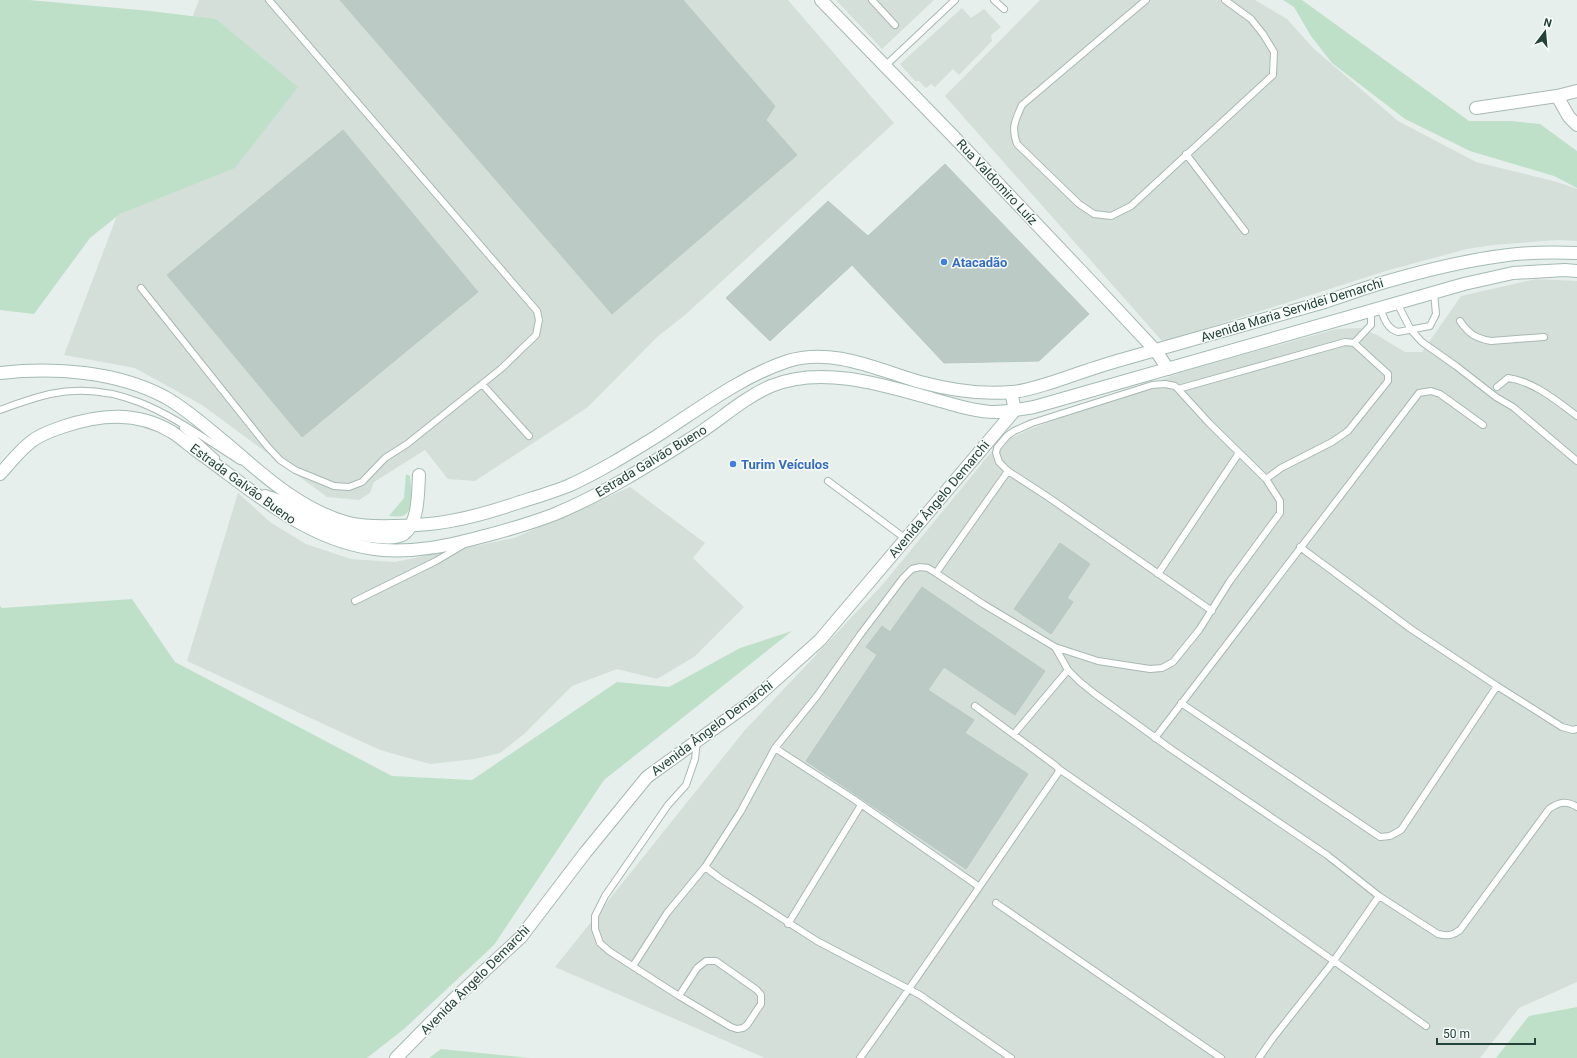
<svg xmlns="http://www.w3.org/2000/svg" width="1577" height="1058" font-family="Roboto,sans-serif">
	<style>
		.built { fill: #d4dfda }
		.green { fill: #bfe0c8 }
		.building { fill: #bbcac4; stroke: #b8c9c2 }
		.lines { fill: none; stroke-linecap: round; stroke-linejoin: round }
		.lane-casing { stroke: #a8b8b2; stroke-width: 8 }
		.street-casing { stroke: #a8b8b2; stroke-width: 14 }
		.secondary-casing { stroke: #a4bbb3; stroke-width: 14 }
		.lane { stroke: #fff; stroke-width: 6 }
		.street { stroke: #fff; stroke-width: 12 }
		.secondary { stroke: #fff; stroke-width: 12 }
		.shop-dot { fill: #3f7fe0; stroke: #f7fbf9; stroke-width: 1.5 }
		.labels { text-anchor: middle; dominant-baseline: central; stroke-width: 3; stroke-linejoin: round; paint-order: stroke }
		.street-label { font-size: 13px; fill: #24423a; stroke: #f7fbf9 }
		.shop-label { font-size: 13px; font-weight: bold; fill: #366cbe; stroke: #f7fbf9; text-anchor: start }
	</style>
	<rect width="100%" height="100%" fill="#e6efeb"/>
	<!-- built -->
	<path class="built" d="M199,0H788L894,123L685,315L657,337L588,407L475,481L448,479L425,450L374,482L370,493L359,500L327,497L202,405L135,368L64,355Z
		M836,0H934L882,49Z
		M1040,0H1255L1287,19L1313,48L1398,121L1476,162L1557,182L1577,189V241L1558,240L1493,245L1467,249L1389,270L1163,342L945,96Z
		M962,8L971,18L984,9L1001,27L991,35L992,41L959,75L953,69L935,87L931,84L926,88L919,81H915L900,64Z
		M1536,279L1577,281V982L1519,1008L1480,1058H765L555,967L745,730L883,584L997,445L1028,430L1182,372L1336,329L1360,328L1377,335L1405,352H1422L1461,296Z
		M630,487L705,543L693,558L744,607L694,657L657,679L617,669L572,686L524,734L500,753L475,759L430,764L380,750L187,661L238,493L270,522L306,544L351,559L395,562L514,538Z"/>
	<!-- green -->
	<path class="green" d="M0,0H29L150,11L216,19L298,87L235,168L120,214L90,238L34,314L0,310Z
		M1283,0H1302L1469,121H1510L1540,124L1577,151V188L1554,176L1470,151L1405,119L1332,63L1311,36L1294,7Z
		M406,474L410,476C411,486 415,513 402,516C398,517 393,516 389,516L404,498Z
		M132,599L175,662L392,776L472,780L617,682L669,687L740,648L792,631L604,780L494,945L404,1029L367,1058H0V606L2,608Z
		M1577,1007V1058H1496L1529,1016Z
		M441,1049L529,1058H429Z"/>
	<!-- building -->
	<path class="building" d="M340,0H683L775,106L766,120L797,155L612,314Z
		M343,130L478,292L302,437L167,275Z
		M945,164L1089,314L1039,361L944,363L852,265L770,341L726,298L828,201L868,236Z
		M1060,543L1090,564L1067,598L1073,602L1051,634L1014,609Z
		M922,587L1045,671L1015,715L944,667L928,690L974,720L965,733L1028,774L966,869L806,761L877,655L866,647L882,626L890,632Z"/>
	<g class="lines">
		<defs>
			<path id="lane" d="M872,0L895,25
				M994,0L1004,9
				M1146,0L1022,105C1015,121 1011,127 1017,144L1079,204L1094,214L1111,216L1131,206L1273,75L1274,52L1263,34L1251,19L1225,0
				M885,66L955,0
				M1186,154L1245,231
				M141,288L267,446L280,460L295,470L334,486L349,487L362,482L385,458L407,444L502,368L536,335L539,320L537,311L269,0
				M1397,303L1411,330L1422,342L1456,366L1496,397L1513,407L1577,461
				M1380,308C1384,318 1387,329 1398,332L1430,326L1436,314L1434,293
				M1460,321C1469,334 1475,338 1491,341L1544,337
				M1354,343L1371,325V310
				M482,384L529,436
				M1497,387L1508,378C1533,381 1557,401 1577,416
				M1178,389L1345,342L1354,343L1388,374V381L1348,431L1332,442L1281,468L1266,479
				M0,410C16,404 33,398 50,394C126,378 180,423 240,461
				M183,428L216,458
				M828,481L906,539
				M1300,547L1411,629L1497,686L1562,727L1573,730L1577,729
				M936,573L983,604L1055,647L1098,661L1150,669L1162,668L1173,662L1199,630L1230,581L1280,513V501L1266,479L1209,423L1178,389L1175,386L1165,384L1152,385L1032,423L1014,431L1007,436L997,448L996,453L999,462L1008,471L1048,497L1212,611
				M1158,574L1239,453
				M355,601L436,561L463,545
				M1055,647L1068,670L1079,681L1095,694L1171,749L1327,855L1379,896L1438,934C1447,936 1452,936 1460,930L1549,809C1559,802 1567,800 1577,807
				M1181,703L1380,837L1390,836L1401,830L1497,686
				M1014,734L1068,670
				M1155,738L1419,393L1431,391L1440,394L1483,425
				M775,748L855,800L978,886
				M1059,769L1226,885L1426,1026
				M705,867L721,879L817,941L920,995L1011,1058
				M996,903L1221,1058
				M788,924L861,805
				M633,966L667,913L705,867L741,811L775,748L817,696L860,635L903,578L912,569L920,567L928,568L936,573L1008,471
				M679,996L697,968L706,961H716L757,990L761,995V1004L747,1025L743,1028L737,1029L731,1027L679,996L609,951L600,943L595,929V916L605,896L668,805L686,785L695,759L697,741
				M860,1058C928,964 992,867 1058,773L1059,769L1056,766L975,706
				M1259,1058L1273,1038L1333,962L1379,896"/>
			<path id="street" d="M821,0L954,137L1081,271L1156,351L1168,369
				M1577,91L1557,96L1569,117L1577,125
				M1476,108L1557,96
				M396,1058L454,999L521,937L585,853L647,777L751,702L820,640L1015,410L1011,392"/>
			<path id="secondary" d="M0,373C54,367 116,371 165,397C188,410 206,427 226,443C262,474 298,508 345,522C367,529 406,526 429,524C460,521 491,512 520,502C536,497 553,492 568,486C599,472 628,454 657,436C699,409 740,377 788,361C832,347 878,370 920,382C950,390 981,395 1012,392C1026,391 1039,386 1053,382C1074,375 1096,367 1117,361C1185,341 1253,323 1321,303C1343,296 1364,288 1385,282C1423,271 1462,261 1501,256C1526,252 1552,252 1577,253
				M0,474C10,463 20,450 32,441C41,434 51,431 62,427C100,414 137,411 172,432C183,439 193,449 204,456C259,496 312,544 383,550C414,552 444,547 473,539C501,532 529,524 555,514C603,494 646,467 690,439C717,423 741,399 771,386C821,365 884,385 933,399C953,404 974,412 995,412C1008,412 1021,409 1034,407L1464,284L1513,273L1565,270L1577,271
				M265,496C273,499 281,501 288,505C303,511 317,521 333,527C347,532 391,543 404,534C419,523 418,491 419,475"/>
		</defs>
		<!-- lane casing -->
		<use href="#lane" class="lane-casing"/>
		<!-- street casing -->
		<use href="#street" class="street-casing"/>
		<!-- secondary casing -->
		<use href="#secondary" class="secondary-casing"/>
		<!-- lane -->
		<use href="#lane" class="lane"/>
		<!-- street -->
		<use href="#street" class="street"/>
		<!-- secondary -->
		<use href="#secondary" class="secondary"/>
	</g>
	<!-- markers -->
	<g class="shop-dot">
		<circle cx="944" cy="262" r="4"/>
		<circle cx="733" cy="464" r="4"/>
	</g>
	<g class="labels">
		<!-- street labels -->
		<g class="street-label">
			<text transform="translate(997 182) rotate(47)">Rua Valdomiro Luíz</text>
			<text transform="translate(1292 310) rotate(-17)">Avenida Maria Servidei Demarchi</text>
			<text transform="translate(651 461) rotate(-31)">Estrada Galvão Bueno</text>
			<text transform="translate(243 484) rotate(36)">Estrada Galvão Bueno</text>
			<text transform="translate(939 499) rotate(-50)">Avenida Ângelo Demarchi</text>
			<text transform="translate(712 728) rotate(-37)">Avenida Ângelo Demarchi</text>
			<text transform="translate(475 980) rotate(-45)">Avenida Ângelo Demarchi</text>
		</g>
		<!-- shop labels -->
		<g class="shop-label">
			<text x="952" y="262">Atacadão</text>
			<text x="741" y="464">Turim Veículos</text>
		</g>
	</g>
	<!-- north arrow -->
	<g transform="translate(1545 32) rotate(16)" stroke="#f7fbf9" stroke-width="3" paint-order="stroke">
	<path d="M0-3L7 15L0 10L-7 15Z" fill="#24423a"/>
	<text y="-6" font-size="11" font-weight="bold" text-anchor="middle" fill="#24423a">N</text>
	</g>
	<!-- scale -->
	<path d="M1437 1038v6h98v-6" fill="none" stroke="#24423a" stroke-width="2"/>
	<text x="1443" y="1038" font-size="12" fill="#24423a" stroke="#f7fbf9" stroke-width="3" paint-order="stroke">50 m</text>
</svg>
